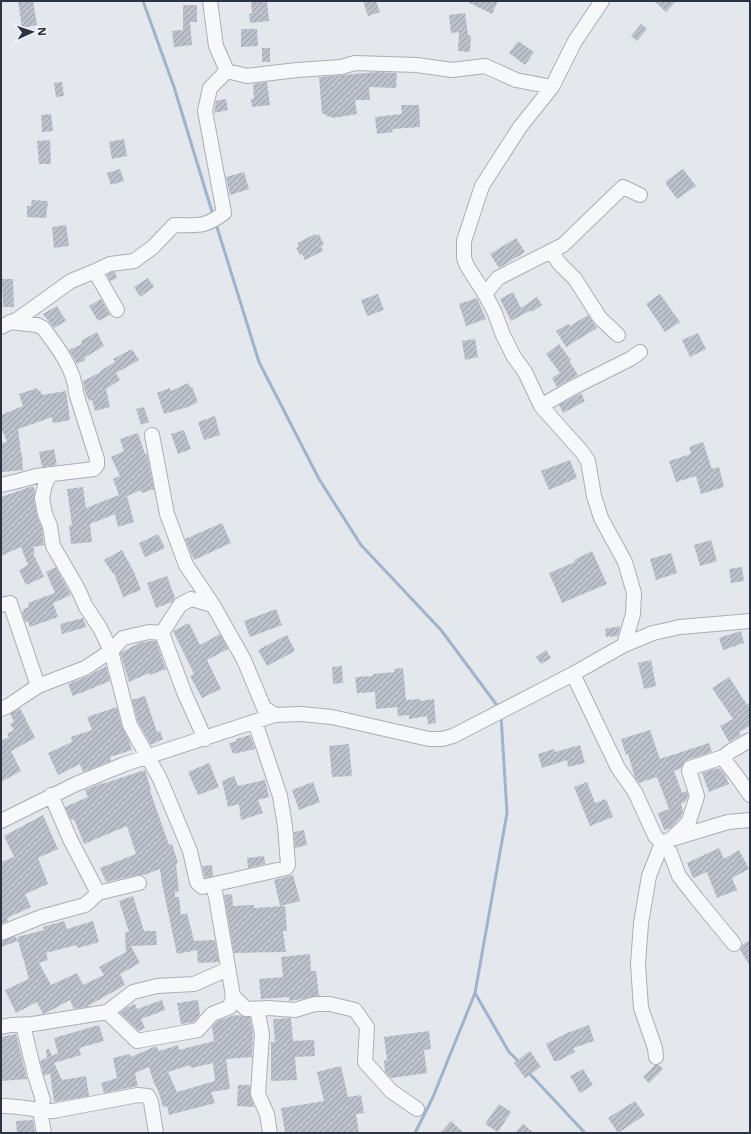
<svg xmlns="http://www.w3.org/2000/svg" width="751" height="1134" font-family="'Open Sans',sans-serif">
	<style>
		.lines { fill: none; stroke-linecap: round; stroke-linejoin: round }
		.stream { stroke: #9fb4cc; stroke-width: 3 }
		.building { fill: url(#building-hatch); fill-rule: evenodd }
		.minor-casing { stroke: #a9aeb7; stroke-width: 16 }
		.minor { stroke: #f7f8fa; stroke-width: 14 }
	</style>
	<defs>
		<pattern id="building-hatch" width="6" height="6" patternUnits="userSpaceOnUse"><rect width="6" height="6" fill="#bbc0ca"/><path d="M-1 1l2-2M0 6l6-6M5 7l2-2" fill="none" stroke="#989da6"/></pattern>
	</defs>
	<rect width="100%" height="100%" fill="#e4e7ec"/>
	<g class="lines">
		<!-- stream -->
		<path class="stream" d="M143,1L174,87L213,215
			M216,224L259,362L319,479L361,545L441,630L499,708
			M501,715L507,813L475,993L509,1052L520,1063
			M529,1073L585,1133
			M415,1133L433,1097L475,993"/>
	</g>
	<!-- building -->
	<path class="building" d="M18,1H33L37,25L22,28Z
		M252,1H267L269,21L250,23L249,14L252,13L251,2Z
		M363,1H376L380,12L368,16Z
		M466,1H498L492,14Z
		M654,1H676L666,12Z
		M183,5H197V22H190L192,45L174,47L172,31L183,30Z
		M465,13L468,35L471,36L470,52L458,51L459,32L451,33L449,15Z
		M641,24L647,29L637,41L631,36Z
		M241,29H257L258,46L241,47Z
		M518,41L534,52L525,65L509,53Z
		M262,48H270V62H262Z
		M378,72L397,73L396,88L369,87L370,100H355L357,114L332,118V117L326,116V114H322L319,77Z
		M62,82L64,96L56,97L54,83Z
		M267,82L270,105L252,107L251,99H254L253,84Z
		M226,99L228,110L214,113L216,101Z
		M401,105H419L420,127L392,129L393,132L377,134L375,117L402,114Z
		M51,114L53,131L42,132L41,115Z
		M124,139L127,156L112,159L109,142Z
		M50,140L51,164H39L37,141Z
		M120,169L124,181L111,185L107,173Z
		M683,169L696,186L677,199L666,184V181Z
		M244,172L249,189L230,195L226,177Z
		M32,200L48,201L46,218L27,217V206H31Z
		M66,225L69,246L54,248L52,227Z
		M315,234L316,236L319,234L324,245L321,246L323,251L305,260L302,254L300,255L296,248L299,247L297,243Z
		M516,238L525,252L499,268L490,254Z
		M112,272H115L117,278L110,281L107,275Z
		M148,278L154,287L140,297L134,287Z
		M2,279H13L14,307H3Z
		M513,292L521,308L537,297L542,305L532,312L531,310L511,321L500,299Z
		M378,294L384,310L367,316L361,300Z
		M660,294L680,322L665,332L646,304Z
		M477,298L486,319L466,326L459,304Z
		M101,299L110,315L98,321L89,306Z
		M57,306L66,321L54,328L43,314Z
		M588,315L597,328L566,347L556,331L568,324L570,326Z
		M97,332L104,346L84,358L85,360L77,364L69,350L82,344L81,341Z
		M698,333L706,349L690,357L682,340Z
		M475,339L478,357L465,360L462,341Z
		M559,344L571,360L569,361L578,375L557,387L552,378L560,373L546,354Z
		M132,349L139,360L116,373L120,380L106,389L110,407L95,411L92,400L89,401L85,392L83,381L101,372L100,371L115,362L113,359Z
		M188,383L190,387H192L198,402L188,407L164,414L157,393L170,388L171,391Z
		M37,388L38,391L40,390L42,395L66,391L70,420L53,423L52,417L18,429L21,453H22L23,470L2,472L1,443L7,442L1,427V415L23,406L19,394Z
		M581,393L585,401L563,413L559,405Z
		M144,407L149,422L141,425L136,409Z
		M215,416L220,435L204,440L198,422Z
		M184,430L191,449L178,454L171,434Z
		M138,433L145,454H147L154,489L142,493L141,490L127,496L134,522L118,527L115,514L90,524L92,542L71,544L69,526L72,525L67,489L83,487L86,508L119,495L113,479L120,476L111,457L124,451L120,439Z
		M703,442L712,469L719,467L724,487L701,494L696,476L676,482L669,461L691,454L689,447Z
		M54,449L57,465L42,467L39,452Z
		M570,460L577,478L549,490L541,471Z
		M33,486L35,490L34,500L37,516L42,528L44,545L33,547L35,553H33L44,577L26,585L19,570L28,565L21,547L1,556V497Z
		M222,523L231,543L194,560L185,539Z
		M158,534L165,548L145,557L139,543Z
		M711,540L717,561L700,566L694,545Z
		M122,550L134,572L141,590L123,597L114,573L113,574L104,560Z
		M592,551L607,584L562,603L549,573L575,562L574,560Z
		M671,553L677,573L656,580L650,559Z
		M56,567L71,595L53,603L58,617L30,627L28,621L25,622L22,612L24,611L23,609L29,607L28,603L55,593L46,572Z
		M742,567L744,581L731,583L729,569Z
		M167,576L175,598L172,602L156,608L147,583Z
		M276,609L282,625L250,637L244,621Z
		M83,618L86,627L62,634L60,624Z
		M189,623L200,645L220,634L228,649L207,660L221,689L202,698L190,676L194,674L173,631Z
		M620,626L618,636L606,637L605,629Z
		M741,631L744,643L723,650L719,638Z
		M287,635L295,651L267,666L258,650Z
		M150,641H156L166,669L150,675L149,673L129,682L120,653L139,643Z
		M546,650L551,658L541,664L536,657Z
		M651,660L656,686L644,689L638,663Z
		M106,666L110,681L73,696L68,684L88,676Z
		M342,666L343,683L333,684L332,667Z
		M403,668L406,700L420,699V701L434,699L436,723L428,724L427,716L409,719V715L398,716L397,707L376,709L375,692L357,693L355,677L373,676V674L395,672L394,669Z
		M729,677L747,705L750,703V726L739,732L741,735L729,742L720,726L733,719L712,688Z
		M145,696L157,732L160,731L163,739L151,745L138,722L132,700Z
		M117,707L122,727L129,740L132,750L110,757L111,761L83,772L80,764L58,775L48,753L72,742L71,737L92,730L87,717Z
		M20,708L35,738L11,751L21,771L1,782V741L9,737L7,734L14,730L10,724L14,722L10,714Z
		M650,730L660,759L709,743L712,752L687,760L684,762L681,768L674,771L682,793L687,791L688,796L686,801L681,804L683,811L681,817L671,828L664,830L658,813L669,809L657,777L639,783L635,778L628,754L626,755L621,739Z
		M250,735L255,749L233,754L229,743L237,741L236,739Z
		M349,744L352,776L332,777L329,746Z
		M580,745L585,763L568,767L567,760L542,768L538,754L554,749L555,752Z
		M209,763L219,787L198,795L188,772Z
		M717,768L718,769H720L725,775L729,784L709,792L702,773Z
		M145,770L151,790L150,791L169,845L172,844L178,863L176,864L179,891L175,892V897H179L181,915L187,913L194,941L215,940L219,962L198,963L197,950L177,954L162,884L160,869L144,875H137L106,882L100,868L136,854L127,826L84,844L74,819L71,820L65,807L88,797L85,790L102,783V784Z
		M234,776L238,786L265,780L269,797L258,800L263,813L241,820L239,804L228,807L222,781Z
		M313,782L320,802L299,810L292,790Z
		M587,782L595,803L606,799L613,817L590,826L574,787Z
		M43,815L58,849L38,858L48,884L25,894L31,907L7,918L8,921L1,924V862L14,857L4,836Z
		M304,830L307,845L295,848L294,832Z
		M719,848L724,859L739,850L749,869L732,878L737,890L717,898L707,872L693,878L687,863Z
		M264,856L265,864L248,868L247,858Z
		M212,865L213,876L205,878L202,866Z
		M293,875L300,901L280,906L274,880Z
		M232,894L233,906L254,905V908L285,906L287,931H283L286,952L234,953L224,895Z
		M133,896L144,931H156L157,945L131,946L140,963L120,974L125,985L86,1007L74,1009L70,1000L44,1014H43L37,1002L16,1013L5,990L29,979L17,937L44,930L43,927L64,921L67,929L93,921L99,942L78,948L76,945L46,953L48,960L39,963L51,985L77,973L83,985L104,975L99,967L126,952L125,932H129L119,901Z
		M15,936L18,941L1,947V941Z
		M750,940V966L740,950L742,945Z
		M310,954L311,971H316L319,996L289,1001V997L261,999L259,979L283,977L281,957Z
		M162,1000L165,1010L141,1019L145,1028L139,1031L120,1013L126,1008L135,1004L137,1009Z
		M198,1000L200,1015L194,1022L181,1024L177,1003Z
		M235,1015L250,1017L253,1033L252,1057L226,1059L230,1089L211,1092L215,1103L169,1115L167,1106L163,1107L159,1093L154,1083L149,1067L135,1073L138,1086L104,1093L101,1083L117,1078L113,1058L130,1054L131,1057L156,1046L159,1051L178,1045L179,1050L214,1041L212,1027L217,1021ZM213,1063L215,1081L177,1092L168,1072L190,1065L191,1068Z
		M291,1018L293,1041L314,1040L315,1056L295,1057L297,1080L271,1081V1042H275L273,1019Z
		M99,1025L104,1041L79,1048L81,1055L54,1063L62,1080L86,1076L89,1096L54,1102L50,1073L44,1076L40,1061L47,1058L46,1050L49,1049L52,1056L58,1053L54,1038Z
		M589,1025L594,1041L573,1048L575,1052L558,1061H554L546,1044L567,1033Z
		M429,1031L431,1049L424,1050L427,1073L391,1078L385,1072L384,1061L387,1060L384,1037Z
		M16,1034L27,1079L1,1081V1037Z
		M530,1051L541,1067L525,1078L514,1063Z
		M655,1065H659L663,1069L649,1083L643,1077Z
		M341,1066L348,1097L361,1095L364,1113L356,1114L359,1133H285L281,1108L324,1101L317,1072Z
		M583,1069L593,1085L580,1093L570,1076Z
		M238,1085H250V1094L254,1107L237,1106Z
		M635,1101L645,1115L618,1133L608,1118Z
		M499,1104L511,1112L498,1132L485,1124Z
		M33,1120L35,1133H17L16,1121Z
		M451,1121L464,1133H440Z
		M523,1124L534,1133H515Z"/>
	<g class="lines">
		<defs>
			<path id="minor" d="M210,1L216,46L227,71L247,76L297,70L341,67L355,63L417,65L452,70L485,66L516,80L552,87
				M602,1L575,41L552,87L520,127L482,186L464,241V258L467,266L485,294L494,311L503,335L514,357L525,372L541,406L582,452L588,461L594,496L601,518L625,562L634,593L633,614L624,645
				M551,251L559,263L575,279L600,318L618,335
				M93,272L110,264L134,261L153,247L174,225C197,225 204,228 224,213L205,111L210,88L227,71
				M485,294L498,278L563,245L623,187L640,195
				M1,327L18,319L71,281L93,272L97,275L117,310
				M541,406L572,388L630,359L640,352
				M152,435L167,514L186,565L213,605L244,660L264,708L275,715
				M50,474L45,485L42,498L45,514L50,526L53,546L78,589L86,607L100,628L111,651L130,725L160,779L190,851L197,882L202,887L286,868L288,865L285,826L280,796L255,722
				M1,485L18,481L36,476L94,469L97,465V459L76,393C75,370 57,346 43,328L37,325L10,322
				M1,605L10,603L38,686L8,706L1,709
				M573,674L618,768L635,792L655,836L670,852L679,876L697,899L734,944
				M38,686L85,668L111,651L123,638L149,632L162,633
				M205,739L184,692L162,633L180,605L191,599L213,605
				M723,757L725,761L736,775L750,795
				M51,795L70,839L98,893
				M1,821L76,784L125,764L275,715L301,714L332,717L429,739H442L453,736L573,674L624,645L653,633L680,627L750,621
				M675,838L728,822L750,820
				M1,933L41,917L85,905L98,893L139,883
				M233,996L246,1009L268,1008L295,1010L315,1004H330L355,1010L367,1027L365,1062L391,1091L417,1109
				M257,1009L262,1034L258,1094L267,1114L270,1133
				M107,1012L133,992L157,986L194,984L228,969
				M23,1025L35,1075L43,1100L40,1111L44,1133
				M1,1027L11,1025L33,1024L107,1012L137,1041L198,1030L212,1014L230,1007L233,996L216,897L213,885
				M656,1057L655,1048L641,1008L638,964L641,923L649,876L662,843L671,839L684,827L689,821L697,796L689,771L690,768L723,757L731,751L750,740
				M1,1106C18,1105 36,1111 53,1111L138,1095L148,1096L151,1102L156,1133"/>
		</defs>
		<!-- minor casing -->
		<use href="#minor" class="minor-casing"/>
		<!-- minor -->
		<use href="#minor" class="minor"/>
	</g>
	<!-- border -->
	<rect width="751" height="1134" fill="none" stroke="#2b3445" stroke-width="4"/>
	<!-- north arrow -->
	<g transform="translate(32 32) rotate(87)" stroke="#f4f6f9" stroke-width="3" paint-order="stroke">
	<path d="M0-3L7 15L0 10L-7 15Z" fill="#2b3445"/>
	<text y="-6" font-size="11" font-weight="bold" text-anchor="middle" fill="#2b3445">N</text>
	</g>
</svg>
